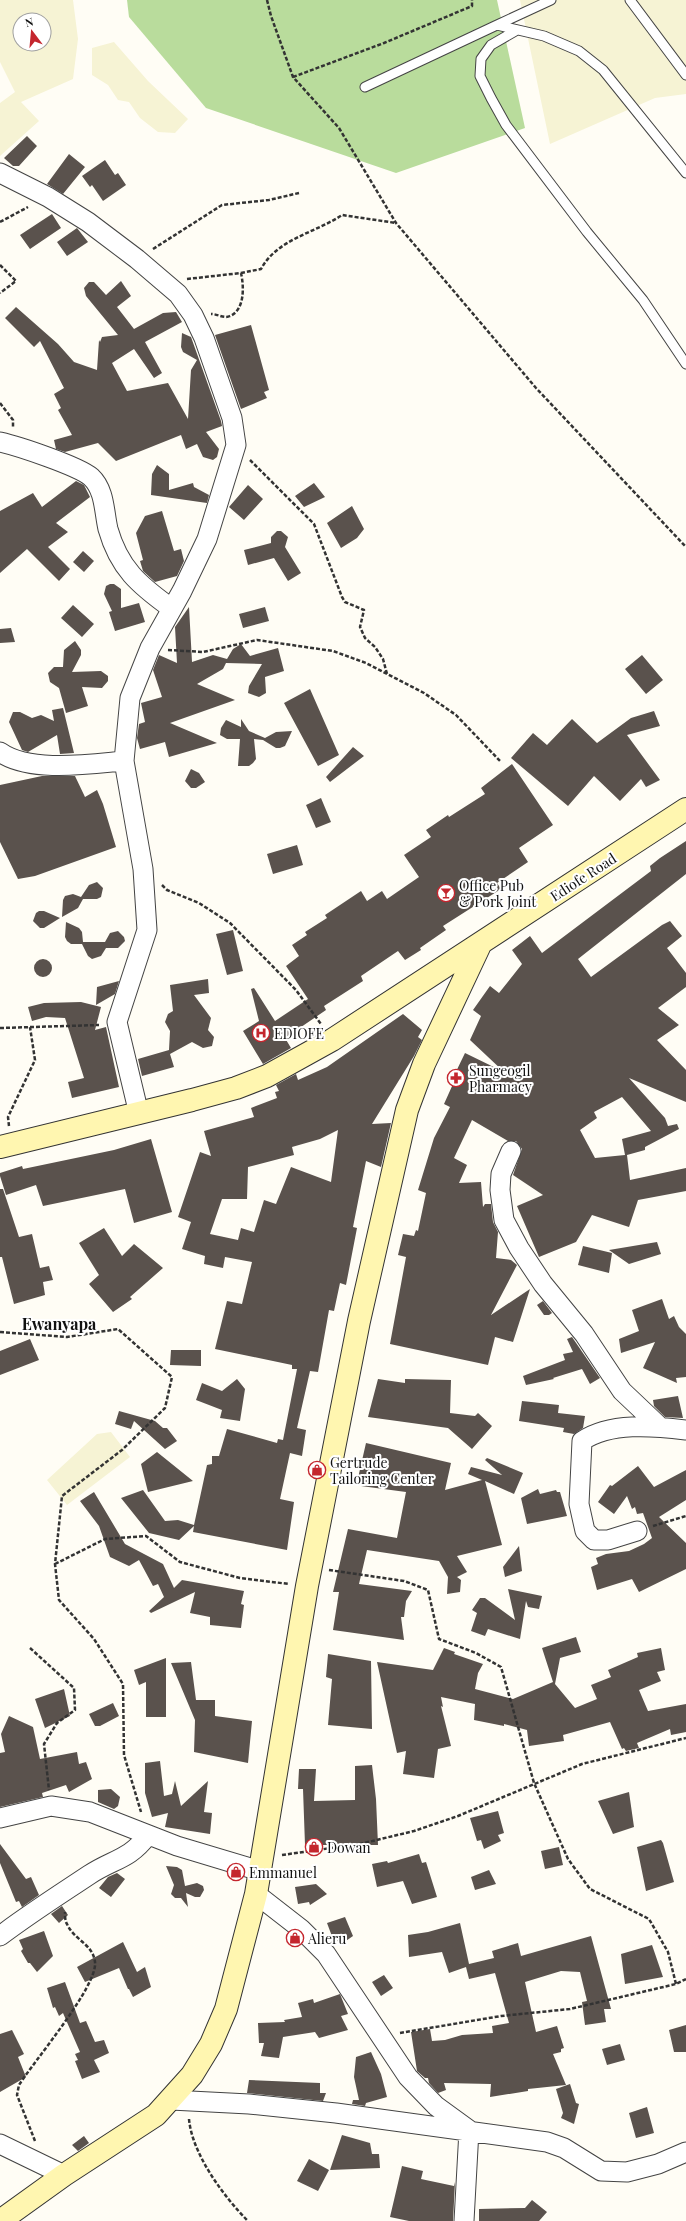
<svg xmlns="http://www.w3.org/2000/svg" width="686" height="2221" font-family="'Playfair Display',serif">
	<style>
		.farmland { fill: #f6f3d4; fill-rule: evenodd }
		.forest { fill: #b9dc9c }
		.building { fill: #5a524d; fill-rule: evenodd }
		.lines { fill: none; stroke-linecap: round; stroke-linejoin: round }
		.lane-casing { stroke: #444; stroke-width: 11 }
		.street-casing { stroke: #444; stroke-width: 21 }
		.secondary-casing { stroke: #333; stroke-width: 24 }
		.path { stroke: #333; stroke-width: 2.5; stroke-dasharray: 4 2; stroke-linecap: butt }
		.lane { stroke: #fff; stroke-width: 9 }
		.street { stroke: #fff; stroke-width: 19 }
		.secondary { stroke: #fff6b0; stroke-width: 22 }
		.labels { text-anchor: middle; dominant-baseline: central; stroke-width: 4; stroke-linejoin: round; paint-order: stroke }
		.street-label { font-size: 14px; fill: #111; stroke: #fff }
		.poi-label { font-size: 14px; fill: #111; stroke: #fff; text-anchor: start }
		.quarter-label { font-size: 16px; font-weight: bold; fill: #111; stroke: #fff }
	</style>
	<rect width="100%" height="100%" fill="#fffdf5"/>
	<!-- farmland -->
	<path class="farmland" d="M0,0H73L78,39L73,79L21,102L39,121L0,156V103L15,92L0,62ZM20,20H44V44H20Z
		M520,0H686V94L655,98L550,144Z
		M114,42L148,81L188,119L175,133L158,132L140,118L129,102L118,100L108,85L92,75V48Z
		M111,1432L130,1457L67,1505L47,1480L97,1434Z"/>
	<!-- forest -->
	<path class="forest" d="M127,0H497L525,128L396,173L206,108L129,17Z"/>
	<!-- building -->
	<path class="building" d="M27,136L37,146L19,166H13L4,158Z
		M69,154L85,167L63,194L47,184Z
		M105,160L115,175L118,173L126,185L103,201L92,185L90,187L82,176Z
		M52,214L61,228L30,249L20,235Z
		M77,228L88,242L67,256L57,242Z
		M121,281L131,296L117,307L134,329L163,313L176,312L182,322L145,342L162,373L154,378L134,349L112,363L127,391L168,383L188,419L191,370L197,360L183,352L181,347L182,333L191,337L221,421L222,426L206,432L219,449L217,457L213,460L203,457L197,444L186,449L181,435L116,461L98,443L65,452L56,449L54,440L72,435L58,410L61,408L54,394L64,388L40,341L34,347L5,318L16,307L58,344L74,362L97,370L99,340L100,342L102,337L118,335L86,296L84,288L89,282H94L106,295Z
		M251,325L269,390L264,392L267,398L241,409L215,335Z
		M157,465L169,474V490L193,483L194,487L209,495L207,503L151,495L152,474Z
		M76,481L84,485L90,497L56,523L68,532L48,547L70,569L59,581L27,549L0,573V511L33,493L42,507Z
		M314,483L325,497L304,507L295,496Z
		M248,485L263,499L244,520L229,507Z
		M352,506L364,529L357,538L341,548L327,523Z
		M162,511L174,551L181,549L184,561L177,576L155,582L143,571L140,561L143,560L136,533L145,516Z
		M277,531H281L288,537L285,547L301,573L288,581L274,558L248,565L244,550L271,543V537Z
		M83,551L94,561L84,572L73,562Z
		M110,584H114L121,589V608L139,603L145,622L115,631L109,612L112,611L104,594L106,586Z
		M73,605L94,624L82,637L61,618Z
		M189,607L192,662L213,655L227,659L233,649L241,644L250,656L278,648L284,671L265,677L266,693L259,697L248,693L249,686L262,664L226,663L223,669L197,684L235,700L170,723L217,743L169,757L165,742L140,749L137,738L139,724L145,722L141,703L162,697L153,670L159,655L177,663L175,627Z
		M265,607L269,621L243,628L239,614Z
		M11,628L15,642L0,643V629Z
		M75,641L81,650V655L72,672L101,671L108,676V681L102,688L82,687L88,706L66,713L59,688L50,682L48,673L54,667H63L64,650Z
		M642,655L663,680L646,694L625,669Z
		M310,689L339,755L318,766L284,703Z
		M63,708L74,753L60,754L57,735L28,752L22,750L9,722L13,712H20L32,718L41,715L54,721L52,710Z
		M654,711L660,726L627,735L660,780L646,787L641,779L620,801L594,776L568,806L511,758L533,733L547,745L572,719L597,743L631,718Z
		M241,719L249,731L265,738L276,732L292,731L285,746L280,748H276L263,740L254,739L256,759L253,763L249,766H238L240,739H227L220,735L221,728L226,720L241,727Z
		M353,747L364,756L330,782L326,777Z
		M512,764L553,825L519,848L528,862L497,883L501,889L443,926L446,930L420,948L421,950L405,960L398,951L361,976L363,981L324,1006L326,1010L285,1038L291,1048L263,1064L243,1031L259,1021L251,989L254,988L275,1021L308,999L286,966L299,956L292,945L307,935L305,932L327,918L325,915L361,891L367,901L382,891L387,899L419,877L404,855L431,837L426,830L448,815L449,817L485,794L481,788Z
		M191,769L199,773L205,782L196,788H191L185,781Z
		M42,776H75L85,797L97,790L103,804L116,847L35,876L18,879L0,842V785Z
		M321,798L331,822L316,828L306,805Z
		M686,841V874L578,959L591,977L662,925L670,921L682,936L667,948L686,973V987L658,1008L679,1025L657,1040L686,1070V1102L629,1078L665,1118L668,1126L677,1124L679,1129L645,1147V1150L627,1155L630,1180L686,1168V1191L638,1200L629,1227L592,1215L576,1242L539,1257L517,1206L543,1195L513,1175L522,1149L516,1141H508L472,1120L454,1158L467,1165L459,1183L481,1182L483,1207L485,1204H491L493,1222L498,1232L496,1258L511,1260L517,1265L491,1315L530,1289L513,1342L495,1337L488,1365L390,1344L406,1257L398,1255L403,1234L414,1236L416,1230L418,1231L426,1193L418,1190L434,1138L450,1107L444,1104L453,1084L451,1082L465,1053L504,1072L470,1040L481,1016L473,1010L490,986L499,993L522,964L512,950L530,936L542,953L651,871L650,866L660,858ZM622,1097L651,1131L622,1139L625,1155L595,1158L580,1130L597,1118L594,1112Z
		M297,845L303,865L273,874L267,854Z
		M97,882L103,888L101,897L97,899H83L78,908L62,917L63,900L65,896L73,894L81,897L89,885Z
		M39,911H44L60,918L44,928H40L33,921L36,913Z
		M66,922L79,928L82,932L83,942H105L110,933L118,931L124,937L125,941L118,948H106L101,956L92,959L88,956L82,944H71L67,941L65,937Z
		M233,930L243,971L227,975L216,934Z
		M34 968a9 9 0 1 1 18 0a9 9 0 1 1-18 0Z
		M208,979L209,993L194,995L211,1018L208,1030L214,1037L212,1046L203,1048L192,1042L170,1054L174,1067L142,1076L138,1059L169,1050L170,1031L165,1022L168,1014L173,1011L170,985Z
		M119,981L115,994L96,1005L97,987Z
		M81,1002L101,1007L95,1030L106,1027L119,1087L72,1098L68,1082L84,1078L65,1018L46,1017L32,1021L28,1007L44,1003Z
		M403,1014L422,1030L418,1037L422,1040L414,1056L372,1124L391,1123L381,1167L366,1161L353,1227L357,1228L346,1285L340,1283L334,1311L329,1310L318,1372L310,1371L297,1428L306,1430L302,1456L290,1453L280,1499L294,1502L287,1550L193,1532L194,1526L179,1540L149,1533L121,1498L143,1490L165,1521L178,1520L194,1525L207,1465L212,1464V1456H219L227,1429L277,1443L278,1439L283,1440L297,1369H292V1365L215,1349L227,1301L242,1304L252,1262L225,1257L223,1268L204,1264L205,1256L182,1249L191,1222L178,1217L200,1152L211,1156L204,1131L254,1117L251,1108L277,1098L275,1092L279,1091L276,1085L296,1074L298,1080L327,1067ZM338,1130L331,1182L291,1167L276,1204L264,1200L254,1232L241,1228L238,1240L210,1234L222,1199H247L248,1167L294,1155L292,1147L320,1139Z
		M151,1139L172,1212L134,1223L125,1189L43,1206L36,1185L6,1195L0,1176V1173L22,1166L23,1169L114,1150Z
		M0,1189H3L19,1237L32,1234L40,1268L49,1266L53,1280L43,1282L45,1295L14,1304L2,1257H0Z
		M104,1228L122,1256L134,1244L163,1268L130,1297L132,1299L113,1312L89,1284L99,1275L79,1243Z
		M657,1242L661,1254L629,1264L609,1250Z
		M583,1246L612,1253L609,1273L578,1265Z
		M662,1299L669,1319L674,1316L679,1327L686,1334V1377L676,1378L677,1383L643,1368L655,1342L621,1353L619,1339L639,1331L632,1310Z
		M543,1301L552,1313L549,1315H544L537,1305Z
		M572,1337L600,1378L590,1384L582,1369L553,1378L554,1379L526,1385L523,1376L565,1360L563,1354L573,1352L567,1339Z
		M30,1339L39,1360L0,1375V1351Z
		M171,1350H201V1366L170,1365Z
		M237,1379L245,1389L240,1421L220,1418L222,1410L196,1400L202,1383L222,1391Z
		M378,1379L405,1383V1379L451,1380L450,1413L475,1416L478,1413L492,1426L472,1449L448,1428L368,1417Z
		M678,1396L683,1418L665,1417L654,1406L653,1400Z
		M522,1401L559,1405L558,1413L585,1416L583,1428L574,1434L563,1432L564,1428L519,1421Z
		M119,1411L155,1421L163,1428H167L177,1441L165,1449L134,1421L131,1429L115,1424Z
		M366,1443L451,1463L445,1490L482,1480L468,1474L471,1467L502,1475L485,1460L487,1458L523,1473L514,1494L485,1481L502,1545L457,1556L467,1572L457,1577L461,1580L460,1592L447,1594L448,1577L439,1561L367,1550L359,1584L412,1591L406,1601L404,1617H401L404,1640L333,1630L339,1592H333L348,1529L397,1538L406,1492L361,1486L363,1479L358,1478Z
		M157,1452L193,1481L148,1492L141,1464Z
		M638,1466L654,1487L686,1470V1500L659,1517L686,1543V1569L639,1592L632,1579L597,1590L591,1567L598,1564L596,1558L606,1554L629,1551L644,1544L652,1538L643,1513L637,1514L635,1507L632,1509L627,1496L614,1514L598,1502L610,1485L612,1486Z
		M538,1489L540,1494L556,1490L557,1492H560L567,1516L527,1524L521,1498Z
		M94,1492L125,1544L163,1564L174,1588L182,1580L244,1591L241,1604L244,1605L241,1628L210,1625V1617L190,1613L195,1592L151,1613L149,1611L164,1597L158,1584L153,1586L139,1560L129,1566L110,1557L99,1526L80,1501Z
		M519,1546L522,1571L505,1577L503,1567Z
		M508,1589L542,1596L539,1609L528,1607L526,1601L520,1639L488,1629L485,1636L471,1631L477,1613L472,1610L480,1598H485L515,1620Z
		M576,1637L581,1652L560,1658L555,1684L575,1708L597,1699L591,1685L611,1677L608,1670L638,1657L637,1653L661,1648L665,1670L657,1672L661,1681L639,1690L648,1711L686,1704V1732L671,1735L670,1729L637,1743L639,1748L626,1751L624,1748L622,1749L610,1722L563,1735L564,1741L529,1746L527,1730L504,1724V1726L474,1720L475,1704L441,1697L443,1707L441,1706L451,1746L438,1749L434,1778L403,1774L406,1751L397,1753L377,1662L433,1670L444,1648L455,1652L454,1654L483,1664L478,1673L475,1689L513,1699L553,1682L542,1648Z
		M328,1654L371,1661L372,1729L328,1725L332,1679L326,1677Z
		M166,1658V1717H146V1682L139,1685L134,1670Z
		M191,1662L196,1700H215V1716L252,1721L248,1763L194,1752L195,1720L171,1663Z
		M64,1689L70,1716L45,1728L35,1699Z
		M113,1703L119,1716L100,1726H95L89,1714Z
		M9,1716L33,1727L40,1759L77,1752L79,1764L86,1762L92,1779L69,1792L66,1785L42,1793L43,1797L0,1807V1753L5,1752L1,1734Z
		M160,1761L164,1796L172,1794L175,1781L181,1806L208,1781L204,1812L212,1813L210,1834L165,1827L168,1813L152,1817L145,1793V1763Z
		M372,1765L376,1799L378,1845H305L303,1789H298L299,1769H316L314,1801L355,1800V1766Z
		M111,1789L120,1797L118,1806L114,1809L98,1802V1790Z
		M629,1792L634,1827L613,1834L598,1801Z
		M498,1811L504,1833L498,1835L501,1841L484,1849L481,1840L477,1841L470,1818Z
		M661,1840L663,1843L674,1882L646,1891L637,1847Z
		M0,1844L26,1879L31,1877L39,1895L22,1907L19,1901L16,1902L0,1863Z
		M559,1847L563,1865L545,1869L541,1851Z
		M419,1854L422,1863L426,1862L437,1897L412,1904L403,1881L377,1887L372,1864L387,1861L388,1863Z
		M166,1866L177,1867L182,1870L185,1886L197,1883L203,1886L204,1890L200,1897H195L186,1893L188,1907L181,1898H175L171,1894L174,1885Z
		M489,1870L496,1884L475,1890L471,1877Z
		M117,1873L125,1879L111,1897L99,1888L108,1877Z
		M316,1884L327,1894L310,1905L309,1902L298,1904L295,1887Z
		M62,1906L68,1915L59,1923L51,1914Z
		M345,1917L353,1936L340,1945L336,1938L333,1939L327,1923Z
		M460,1923L469,1964L494,1958L492,1951L518,1943L521,1956L591,1936L611,2009H604L606,2022L585,2025L582,2002L587,2001L580,1972L561,1971L525,1982L536,2032L557,2026L564,2048L561,2049V2052L553,2054L566,2085L528,2089V2091L490,2097L491,2084L444,2083L446,2090L438,2093L429,2083L428,2078H425L417,2071L411,2032L430,2029L432,2041L445,2040L462,2035L493,2033L492,2026L509,2023L495,1973L469,1979L466,1967L449,1973L442,1952L409,1957L408,1935L428,1932Z
		M44,1931L53,1956L37,1972L30,1963H28L21,1951L23,1949L19,1940Z
		M123,1942L137,1972L145,1967L151,1987L133,1997L129,1989H128L119,1968L85,1982L77,1967Z
		M652,1945L663,1977L625,1984L621,1954Z
		M384,1975L393,1988L381,1996L372,1982Z
		M65,1982L80,2023L86,2021L95,2042L104,2040L109,2053L94,2060L100,2072L82,2079L75,2061L78,2060L75,2054L80,2052L63,2013L59,2016L55,2007L53,2008L47,1988Z
		M340,1994L348,2014L341,2016L348,2030L319,2038L315,2032L283,2037L279,2058L261,2056L264,2043H259L258,2023L285,2022L284,2020L302,2017L298,2003L313,1999L314,2003Z
		M686,2025V2052H674L669,2030Z
		M12,2030L24,2054L18,2057L26,2077L0,2092V2034Z
		M620,2044L625,2060L607,2065L602,2049Z
		M371,2052L381,2074L387,2097L366,2103L365,2106L352,2104L353,2100H359L354,2077L356,2057Z
		M249,2080L320,2083V2093H326L323,2101L247,2093Z
		M570,2084L576,2103L579,2104L574,2124L561,2118L563,2113L556,2089Z
		M647,2107L654,2133L636,2138L629,2113Z
		M342,2135L370,2143L372,2154H379L380,2168L330,2170Z
		M84,2136L89,2143L78,2151L72,2145Z
		M309,2159L329,2170L318,2191L297,2181Z
		M402,2166L423,2171L421,2179L454,2186L455,2182L453,2221H409L390,2217Z
		M532,2200L547,2212L539,2221H479V2209L525,2208Z"/>
	<g class="lines">
		<defs>
			<path id="lane" d="M630,0L686,75
				M497,25L551,0
				M517,30L491,45L481,59L480,76L491,98L506,125L587,232L643,300L686,364
				M365,87L497,25L544,36L579,51L603,70L686,173"/>
			<path id="street" d="M0,173L48,197L88,222L137,259L178,294L193,315L204,338L232,418L236,445L207,539L182,591L150,648L130,698L124,761L143,869L147,930L117,1022L139,1114
				M0,442C18,446 78,466 91,477C105,490 104,512 108,529C119,568 139,585 171,608
				M0,752C29,773 90,764 124,761
				M511,1151L501,1174L500,1190L504,1220L519,1248L543,1284L584,1334L622,1391L660,1427
				M637,1531L608,1540H594L585,1531L579,1504L582,1441C610,1422 653,1426 686,1430
				M0,1818L51,1806L90,1812L177,1846L260,1871
				M256,1894L301,1929L326,1954L408,2077L436,2106L469,2130L464,2221
				M0,1936C29,1914 59,1895 89,1875C113,1859 129,1860 147,1836
				M171,2100L249,2104L336,2113L547,2142L564,2148L601,2171L627,2172L658,2164L686,2152
				M0,2144L64,2175"/>
			<path id="secondary" d="M0,1147L192,1100L236,1088L267,1076L332,1040L686,809
				M0,2221L64,2175L156,2115L192,2075L211,2044L226,2009L256,1894L307,1586L359,1321L407,1110L424,1064L480,945"/>
		</defs>
		<!-- lane casing -->
		<use href="#lane" class="lane-casing"/>
		<!-- street casing -->
		<use href="#street" class="street-casing"/>
		<!-- secondary casing -->
		<use href="#secondary" class="secondary-casing"/>
		<!-- path -->
		<path class="path" d="M267,0L271,16L293,77L339,128L396,223L536,388L686,547
			M293,77L384,43L472,6V0
			M0,222L28,207
			M153,249L222,205L269,200L299,193
			M0,265L16,281L0,293
			M241,273L261,269C277,239 315,233 342,215L396,223
			M187,279L241,273C244,286 245,310 230,316C224,319 218,314 211,314
			M0,403L13,420V428
			M250,460L314,524L342,597L345,602L364,610L360,627L365,638L375,647L383,659L387,674
			M168,650L203,652L257,640L333,651L366,663L424,693L456,715L501,762
			M162,885L167,890L199,903L230,923L296,990L321,1024
			M0,1028L99,1025
			M9,1126L8,1117L35,1060L30,1027
			M0,1332L67,1337L118,1329L172,1377L165,1408L122,1450L62,1496L55,1564L59,1600L94,1639L123,1684L124,1755L141,1812
			M653,1526L686,1516
			M55,1564L105,1539L146,1536L180,1562L240,1578L289,1584
			M329,1570L404,1581L428,1590L439,1639L476,1653L501,1667L534,1783L568,1859L590,1889L649,1919L668,1952L676,1984
			M30,1648L74,1688L75,1710L57,1723L44,1744L49,1790
			M282,1855L360,1844L414,1831L458,1816L582,1764L686,1738
			M400,2033L501,2016L570,2009L676,1984L686,1979
			M189,2119C192,2154 224,2197 248,2221
			M35,2141L17,2095L19,2085C34,2061 98,1986 95,1962C93,1944 74,1940 67,1924C65,1921 65,1916 65,1912"/>
		<!-- lane -->
		<use href="#lane" class="lane"/>
		<!-- street -->
		<use href="#street" class="street"/>
		<!-- secondary -->
		<use href="#secondary" class="secondary"/>
	</g>
	<!-- icons -->
	<defs>
		<symbol id="bar-ring" viewBox="-11 -11 22 22"><circle r="9.5" fill="#fff" stroke="#c4262e" stroke-width="1.5"/><path d="M-6-5H6L.8 .8V4.5H3.5V6h-7V4.5H-.8V.8Z" fill="#c4262e"/></symbol>
		<symbol id="hospital-ring" viewBox="-11 -11 22 22"><circle r="9.5" fill="#fff" stroke="#c4262e" stroke-width="1.5"/><path d="M-5-5h3v3.5h4V-5h3V5h-3V1.5h-4V5h-3Z" fill="#c4262e"/></symbol>
		<symbol id="pharmacy-ring" viewBox="-11 -11 22 22"><circle r="9.5" fill="#fff" stroke="#c4262e" stroke-width="1.5"/><path d="M-2-6h4v4h4v4h-4v4h-4v-4h-4v-4h4Z" fill="#c4262e"/></symbol>
		<symbol id="shop-ring" viewBox="-11 -11 22 22"><circle r="9.5" fill="#fff" stroke="#c4262e" stroke-width="1.5"/><path d="M-5-2.5h2.3a2.7 3.5 0 0 1 5.4 0H5L5.5 6h-11ZM-1.5-2.5h3a1.5 2.3 0 0 0-3 0Z" fill="#c4262e"/></symbol>
	</defs>
	<g fill-rule="evenodd">
		<use href="#bar-ring" x="436" y="883" width="20" height="20"/>
		<use href="#hospital-ring" x="251" y="1023" width="20" height="20"/>
		<use href="#pharmacy-ring" x="446" y="1068" width="20" height="20"/>
		<use href="#shop-ring" x="307" y="1460" width="20" height="20"/>
		<use href="#shop-ring" x="304" y="1837" width="20" height="20"/>
		<use href="#shop-ring" x="226" y="1862" width="20" height="20"/>
		<use href="#shop-ring" x="285" y="1928" width="20" height="20"/>
	</g>
	<g class="labels">
		<!-- street labels -->
		<g class="street-label">
			<text transform="translate(583 877) rotate(-33)">Ediofe Road</text>
		</g>
		<!-- poi labels -->
		<g class="poi-label">
			<text x="459" y="885">Office Pub<tspan x="459" dy="16">&amp; Pork Joint</tspan></text>
			<text x="274" y="1033">EDIOFE</text>
			<text x="469" y="1070">Sungeogil<tspan x="469" dy="16">Pharmacy</tspan></text>
			<text x="330" y="1462">Gertrude<tspan x="330" dy="16">Tailoring Center</tspan></text>
			<text x="327" y="1847">Dowan</text>
			<text x="249" y="1872">Emmanuel</text>
			<text x="308" y="1938">Alieru</text>
		</g>
		<!-- quarter labels -->
		<g class="quarter-label">
			<text x="59" y="1323">Ewanyapa</text>
		</g>
	</g>
	<!-- north arrow -->
	<g transform="translate(32 32) rotate(344)"><circle r="19" fill="#ffffff" stroke="#a0a0a0"/>
	<path d="M0-3L7 15L0 10L-7 15Z" fill="#c4262e"/>
	<text y="-6" font-size="11" font-weight="bold" text-anchor="middle" fill="#111111">N</text>
	</g>
</svg>
